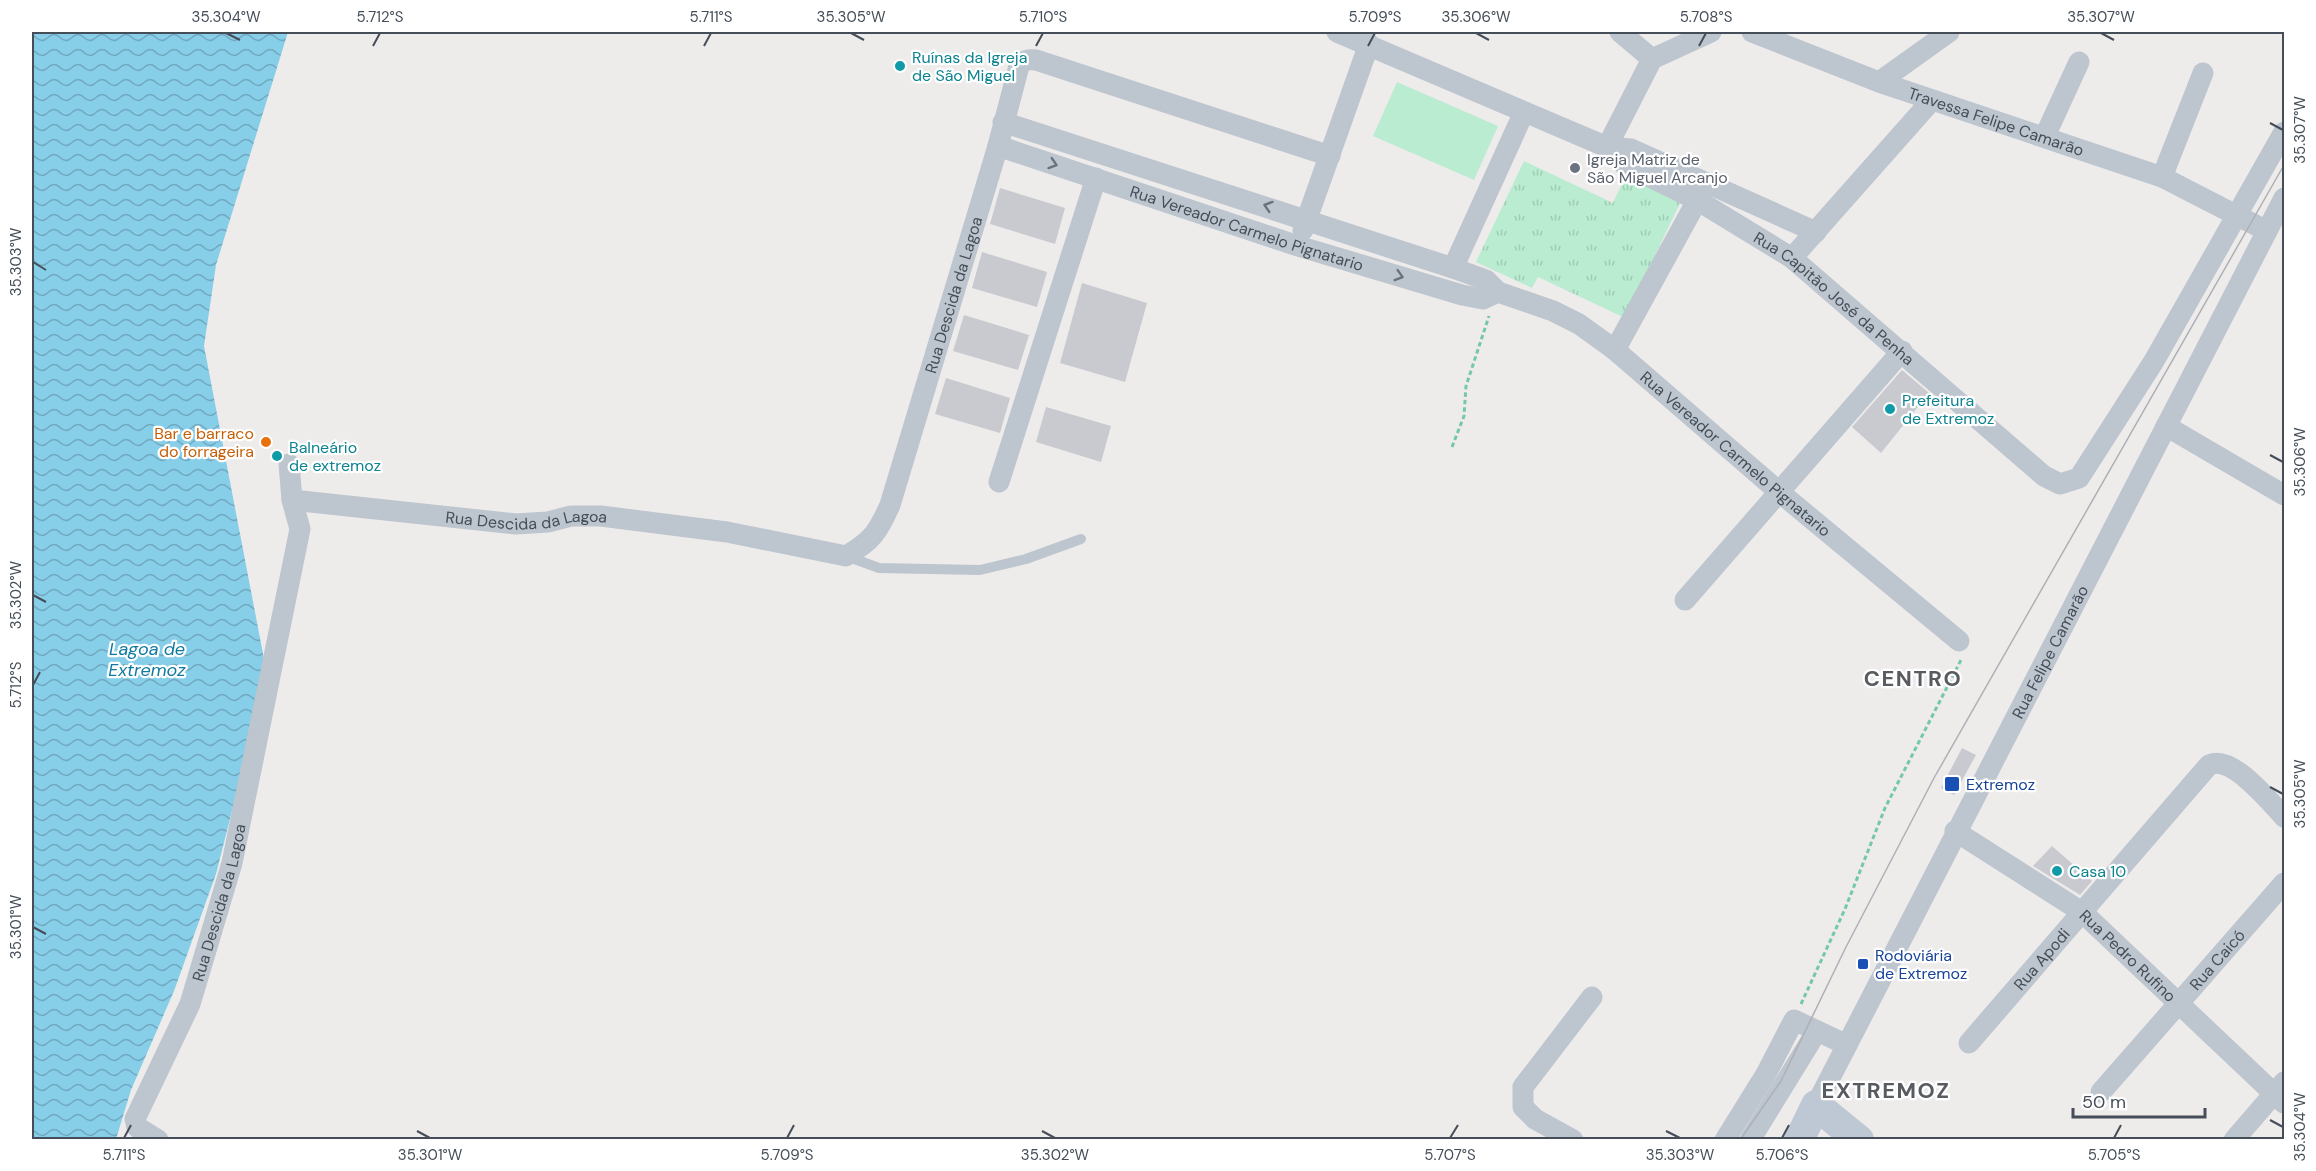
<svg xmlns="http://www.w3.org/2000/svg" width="2316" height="1171" font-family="'DM Sans',sans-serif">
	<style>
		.grass { fill: #b9ecd0 }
		.park { fill: url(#park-tufts) }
		.water { fill: url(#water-waves) }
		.building { fill: #c8cad0 }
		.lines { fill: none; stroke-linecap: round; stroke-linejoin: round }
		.path { stroke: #73c9a4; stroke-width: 3; stroke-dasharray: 4.5 3; stroke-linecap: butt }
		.lane { stroke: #bdc5ce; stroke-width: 10 }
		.street { stroke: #bdc5ce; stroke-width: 21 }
		.secondary { stroke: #bec7d4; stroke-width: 30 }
		.tram { stroke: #aeb0b6; stroke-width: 1.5 }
		.oneway { stroke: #69727b }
		.ticks { fill: none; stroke: #454e58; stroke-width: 2 }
		.culture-dot { fill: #0f9aa8; stroke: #fff; stroke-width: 2 }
		.worship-dot { fill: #6b7280; stroke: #fff; stroke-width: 2 }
		.food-dot { fill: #e8710a; stroke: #fff; stroke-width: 2 }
		.transit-dot { fill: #1a4fb4; stroke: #fff; stroke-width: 2 }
		.labels { text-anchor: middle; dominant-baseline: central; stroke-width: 4.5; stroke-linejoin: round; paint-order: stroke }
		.culture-label { font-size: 16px; fill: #0d838f; stroke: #fff; text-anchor: start }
		.street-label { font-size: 16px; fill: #454e58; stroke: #fff }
		.worship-label { font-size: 16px; fill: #5b616d; stroke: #fff; text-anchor: start }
		.food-label { font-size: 16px; fill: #c56008; stroke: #fff; text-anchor: end }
		.transit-label { font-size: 16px; fill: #164399; stroke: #fff; text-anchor: start }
		.water-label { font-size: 18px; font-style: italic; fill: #1079a0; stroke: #fff }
		.district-label { font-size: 22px; font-weight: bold; letter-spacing: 1.5px; fill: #585b60; stroke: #fff }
		.neatline { fill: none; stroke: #454e58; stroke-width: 2 }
		.ticks-label { font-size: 15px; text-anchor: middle; fill: #454e58 }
	</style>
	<defs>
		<pattern id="park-tufts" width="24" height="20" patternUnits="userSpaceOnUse" patternTransform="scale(1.5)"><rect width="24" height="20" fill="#b9ecd0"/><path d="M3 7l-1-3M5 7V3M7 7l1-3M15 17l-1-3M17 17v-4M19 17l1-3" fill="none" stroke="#a0ccb5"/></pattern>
		<pattern id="water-waves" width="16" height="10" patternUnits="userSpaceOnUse" patternTransform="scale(1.5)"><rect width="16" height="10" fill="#87cee8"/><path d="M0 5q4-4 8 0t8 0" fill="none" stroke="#70a9bf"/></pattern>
	</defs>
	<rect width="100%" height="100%" fill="#eeebeb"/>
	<!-- grass -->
	<path class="grass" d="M1397,82L1498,126L1474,180L1373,136Z"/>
	<!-- park -->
	<path class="park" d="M1524,161L1613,203L1626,175L1681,201L1625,318L1538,277L1532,288L1476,262Z"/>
	<!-- water -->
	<path class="water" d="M32,32H288L216,265L204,346L264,659L252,732L216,874L174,991L131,1090L116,1139H32Z"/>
	<!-- building -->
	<path class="building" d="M1000,188L1065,208L1055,244L990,224Z
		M982,252L1047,272L1037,307L972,288Z
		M1082,283L1147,303L1125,382L1060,363Z
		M964,315L1029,335L1018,370L953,351Z
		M1902,370L1929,393L1881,453L1852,427Z
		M946,378L1010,398L1000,433L935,414Z
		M1046,407L1111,426L1101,462L1036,442Z
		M1962,748L1976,755L1954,795L1941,788Z
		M2052,846L2092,881L2080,895L2033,866Z"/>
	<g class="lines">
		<!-- path -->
		<path class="path" d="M1452,447L1464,416L1466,386L1489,316
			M1801,1004L1845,909L1885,808L1961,660"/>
		<!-- lane -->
		<path class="lane" d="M846,556L879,568L980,570L1026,559L1081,539"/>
		<!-- street -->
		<g class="street">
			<path id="s1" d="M1337,32L1607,147L1624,164L1697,200L1792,258L2044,476L2060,484L2079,478L2154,361L2284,132"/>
			<path d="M1620,32L1652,59"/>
			<path d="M1711,32L1652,59L1607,147L1631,149L1816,232"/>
			<path id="s2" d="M1752,32L1879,82L2162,177L2267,231"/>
			<path d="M1879,82L1949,32"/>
			<path id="s3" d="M1003,122L1453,268L1486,280L1498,292L1553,311L1579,324L1615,350L1778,491L1959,641"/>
			<path d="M2045,136L2079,62"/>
			<path id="s4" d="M998,146L1298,246L1462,295L1483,299L1498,292"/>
			<path d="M2162,177L2203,73"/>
			<path d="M1303,230L1369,44"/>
			<path d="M1792,258L1932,100"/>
			<path d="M1453,268L1524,112"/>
			<path d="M1615,350L1704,188"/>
			<path d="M2166,426L2284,495"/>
			<path d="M999,482L1096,178"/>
			<path id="s5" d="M292,500L516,524L548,522L571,516H601L727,532L846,556C872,541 878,532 890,505L998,146L1019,66C1024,60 1028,59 1036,60L1330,156"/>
			<path d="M1685,600L1902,351"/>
			<path id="s6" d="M1955,831L2082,912L2284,1103"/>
			<path id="s7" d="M1969,1043L2209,765C2232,754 2269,801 2284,817"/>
			<path id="s8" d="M2101,1092L2284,883"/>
			<path id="s9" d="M1816,1105L2284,198"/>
			<path id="s10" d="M158,1140L137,1127L135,1119L190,1004L232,863L300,529L292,500L289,464"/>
			<path d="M1573,1140L1535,1119L1523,1107V1087L1592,997"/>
			<path d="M1725,1140L1766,1074L1794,1020L1847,1045"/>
			<path d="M1750,1140L1817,1031"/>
			<path d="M2234,1140L2284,1082"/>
		</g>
		<!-- secondary -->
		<path class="secondary" d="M1799,1140L1816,1105L1859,1140"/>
		<!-- tram -->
		<path class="tram" d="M1740,1140L1781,1081L1846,947L1934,778L2284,165"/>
	</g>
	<!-- one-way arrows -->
	<defs><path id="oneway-chevron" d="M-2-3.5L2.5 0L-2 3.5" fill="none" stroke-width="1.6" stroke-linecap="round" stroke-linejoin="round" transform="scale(1.5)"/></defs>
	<g class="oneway">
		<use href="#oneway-chevron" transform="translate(1053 164) rotate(18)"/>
		<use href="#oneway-chevron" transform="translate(1268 206) rotate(-162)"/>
		<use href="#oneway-chevron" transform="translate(1399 276) rotate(17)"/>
	</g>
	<!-- ticks -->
	<path class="ticks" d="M226,33L240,40M851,33L864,40M1476,33L1489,40M2101,33L2114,40M373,46L380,33M704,46L711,33M1036,46L1043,33M1368,46L1375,33M1699,46L1706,33M2270,123L2283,130M33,262L46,270M2270,455L2283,462M33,595L46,602M33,685L40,672M2270,787L2283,794M33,927L46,934M2270,1120L2283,1127M417,1131L430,1138M1042,1131L1055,1138M1666,1131L1680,1138M124,1138L131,1125M787,1138L794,1125M1450,1138L1458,1125M1782,1138L1789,1125M2114,1138L2121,1125"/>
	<!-- markers -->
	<g class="culture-dot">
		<circle cx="900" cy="66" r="6"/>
		<circle cx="1890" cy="409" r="6"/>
		<circle cx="277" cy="456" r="6"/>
		<circle cx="2057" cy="871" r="6"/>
	</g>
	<circle class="worship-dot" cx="1575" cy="168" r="6"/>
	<circle class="food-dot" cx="266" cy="442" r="6"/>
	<g class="transit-dot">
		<rect x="1944" y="776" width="16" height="16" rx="3"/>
		<rect x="1857" y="958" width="12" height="12" rx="3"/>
	</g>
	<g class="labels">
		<!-- culture labels -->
		<g class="culture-label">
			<text x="912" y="57">Ruínas da Igreja<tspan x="912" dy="18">de São Miguel</tspan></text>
			<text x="1902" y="400">Prefeitura<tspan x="1902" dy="18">de Extremoz</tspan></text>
			<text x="289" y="447">Balneário<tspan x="289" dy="18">de extremoz</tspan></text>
			<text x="2069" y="871">Casa 10</text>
		</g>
		<!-- street labels -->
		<g class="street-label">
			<text stroke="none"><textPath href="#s2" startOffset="260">Travessa Felipe Camarão</textPath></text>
			<text stroke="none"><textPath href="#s4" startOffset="262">Rua Vereador Carmelo Pignatario</textPath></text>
			<text stroke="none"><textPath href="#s5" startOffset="848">Rua Descida da Lagoa</textPath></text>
			<text stroke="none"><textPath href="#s1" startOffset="568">Rua Capitão José da Penha</textPath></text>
			<text stroke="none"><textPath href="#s3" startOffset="816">Rua Vereador Carmelo Pignatario</textPath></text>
			<text stroke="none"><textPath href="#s5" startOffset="236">Rua Descida da Lagoa</textPath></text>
			<text stroke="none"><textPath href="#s9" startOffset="510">Rua Felipe Camarão</textPath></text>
			<text stroke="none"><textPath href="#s10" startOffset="266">Rua Descida da Lagoa</textPath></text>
			<text stroke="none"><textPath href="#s6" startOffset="214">Rua Pedro Rufino</textPath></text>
			<text stroke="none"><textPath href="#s7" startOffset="111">Rua Apodi</textPath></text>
			<text stroke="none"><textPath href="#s8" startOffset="176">Rua Caicó</textPath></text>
		</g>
		<!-- worship labels -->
		<g class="worship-label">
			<text x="1587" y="159">Igreja Matriz de<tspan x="1587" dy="18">São Miguel Arcanjo</tspan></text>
		</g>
		<!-- food labels -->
		<g class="food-label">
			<text x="254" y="433">Bar e barraco<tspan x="254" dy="18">do forrageira</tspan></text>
		</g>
		<!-- transit labels -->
		<g class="transit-label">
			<text x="1966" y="784">Extremoz</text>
			<text x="1875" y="955">Rodoviária<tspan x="1875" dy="18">de Extremoz</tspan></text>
		</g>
		<!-- water labels -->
		<g class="water-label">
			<text x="147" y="649">Lagoa de<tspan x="147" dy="21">Extremoz</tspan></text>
		</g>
		<!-- district labels -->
		<g class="district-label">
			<text x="1913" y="678">CENTRO</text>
			<text x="1886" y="1090">EXTREMOZ</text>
		</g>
	</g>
	<!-- border -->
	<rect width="2316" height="1171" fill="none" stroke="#ffffff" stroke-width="66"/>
	<!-- scale -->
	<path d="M2073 1108v9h132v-9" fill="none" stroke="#454e58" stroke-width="3"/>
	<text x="2082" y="1108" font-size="18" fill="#454e58" stroke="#ffffff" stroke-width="4.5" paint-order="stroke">50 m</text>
	<rect x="33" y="33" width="2250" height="1105" class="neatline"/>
	<g class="ticks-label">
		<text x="226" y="22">35.304°W</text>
		<text x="380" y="22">5.712°S</text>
		<text x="711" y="22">5.711°S</text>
		<text x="851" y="22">35.305°W</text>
		<text x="1043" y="22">5.710°S</text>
		<text x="1375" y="22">5.709°S</text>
		<text x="1476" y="22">35.306°W</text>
		<text x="1706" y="22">5.708°S</text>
		<text x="2101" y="22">35.307°W</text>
		<text transform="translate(2300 130) rotate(-90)" y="5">35.307°W</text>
		<text transform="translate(16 262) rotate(-90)" y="5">35.303°W</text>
		<text transform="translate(2300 462) rotate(-90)" y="5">35.306°W</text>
		<text transform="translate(16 595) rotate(-90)" y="5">35.302°W</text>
		<text transform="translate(16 685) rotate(-90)" y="5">5.712°S</text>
		<text transform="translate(2300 794) rotate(-90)" y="5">35.305°W</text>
		<text transform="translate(16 927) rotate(-90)" y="5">35.301°W</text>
		<text transform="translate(2300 1127) rotate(-90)" y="5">35.304°W</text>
		<text x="124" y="1160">5.711°S</text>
		<text x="430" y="1160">35.301°W</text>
		<text x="787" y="1160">5.709°S</text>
		<text x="1055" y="1160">35.302°W</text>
		<text x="1450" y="1160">5.707°S</text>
		<text x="1680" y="1160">35.303°W</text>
		<text x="1782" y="1160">5.706°S</text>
		<text x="2114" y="1160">5.705°S</text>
	</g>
</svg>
